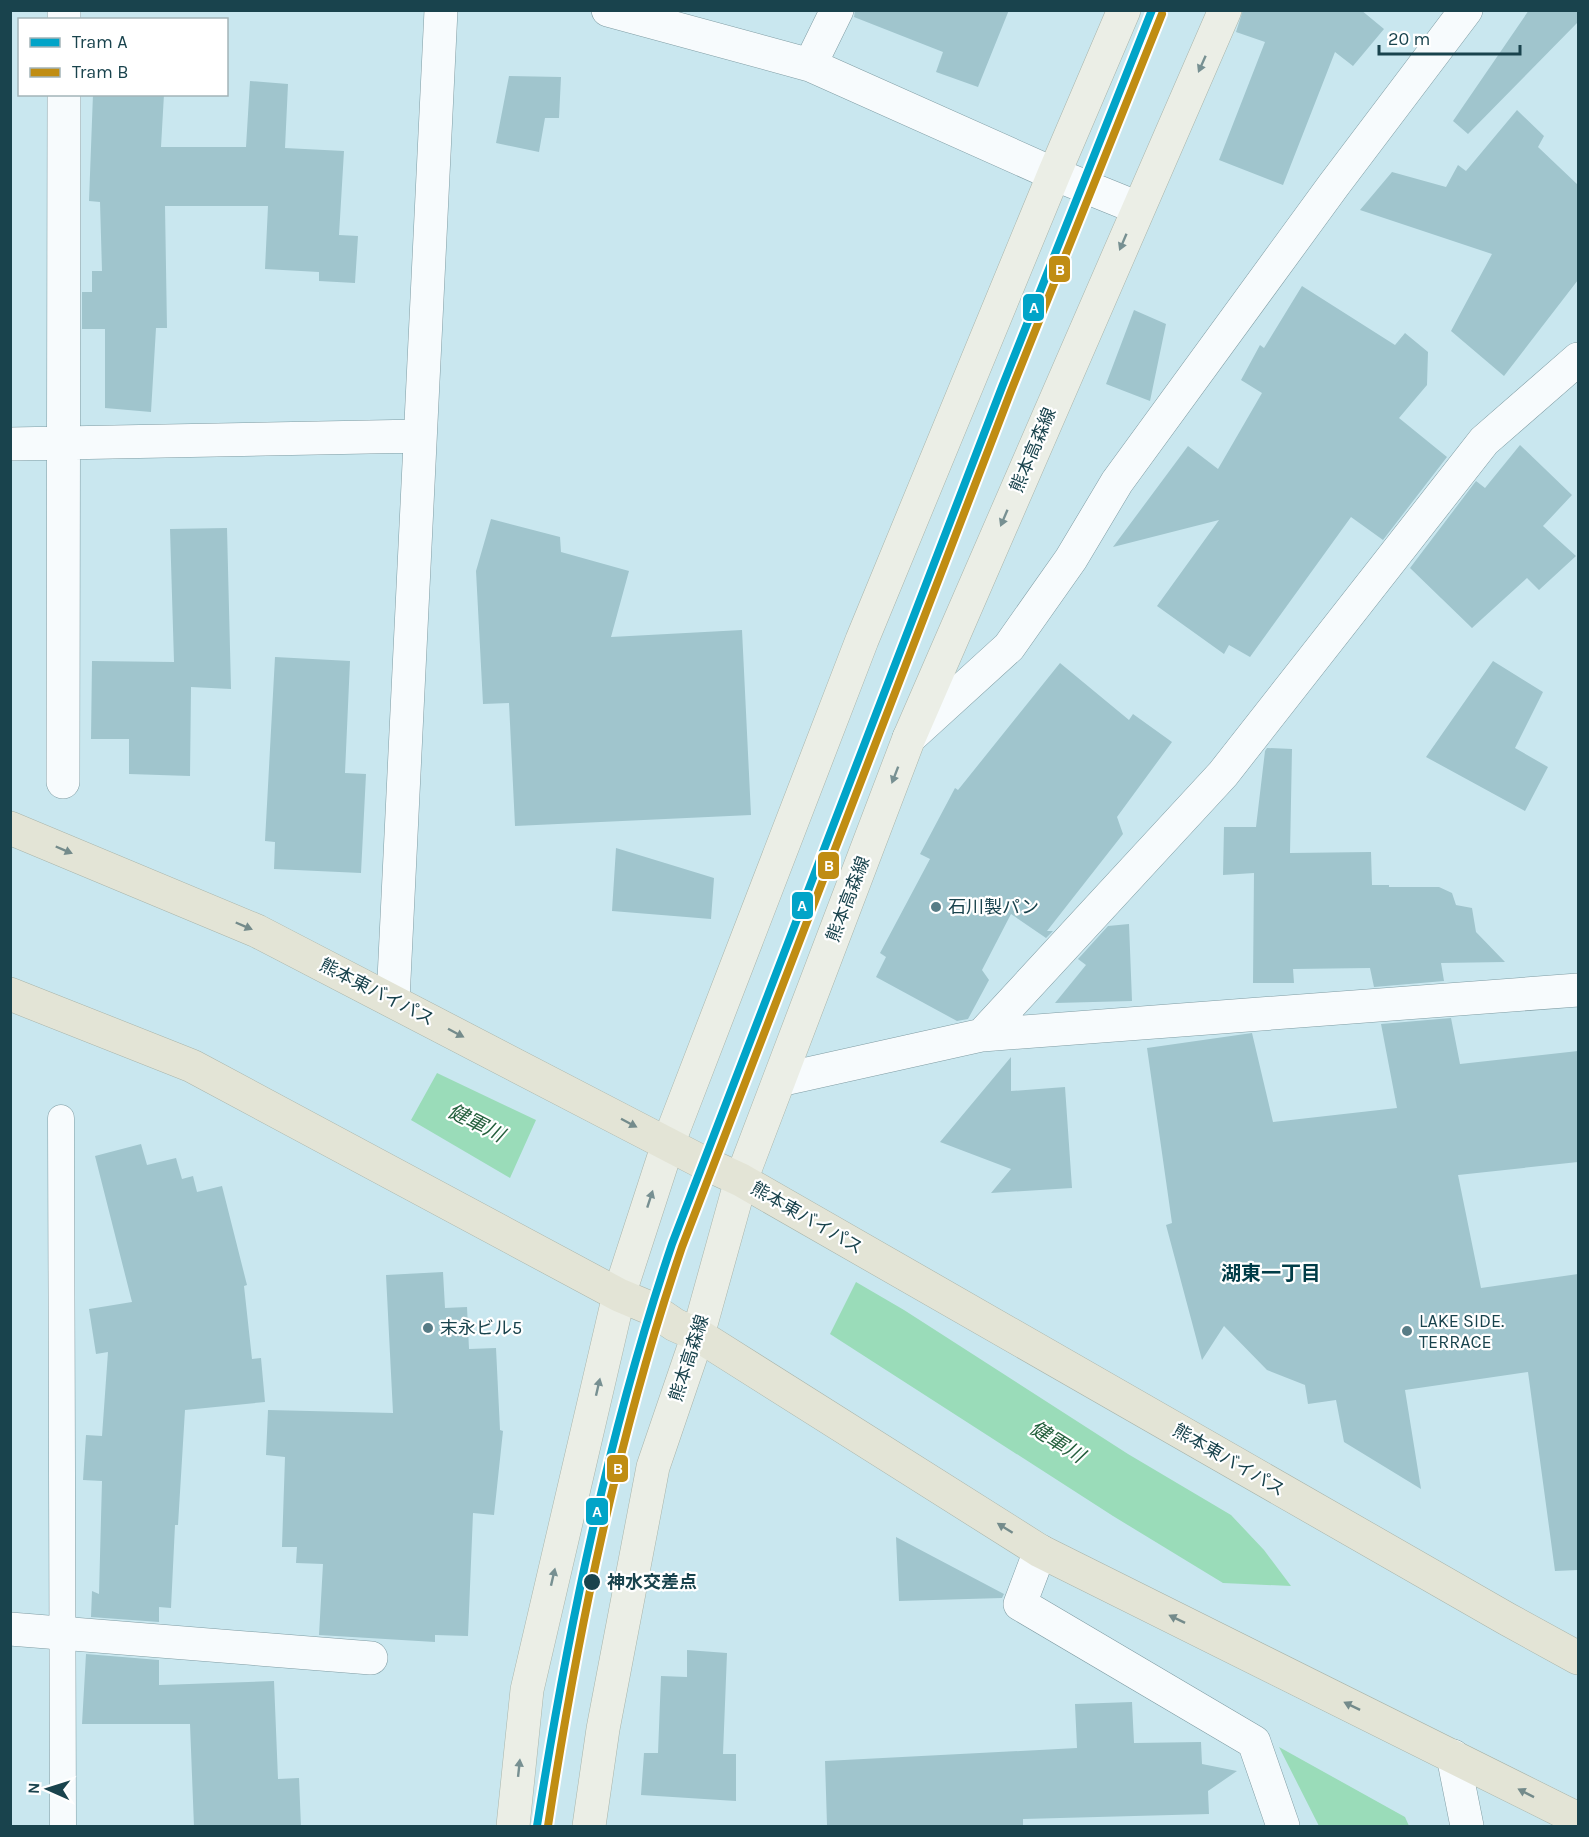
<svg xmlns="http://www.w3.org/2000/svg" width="1589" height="1837" font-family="Karla,'Noto Sans JP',sans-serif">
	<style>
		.water { fill: #9adcb9 }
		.building { fill: #a0c5cd }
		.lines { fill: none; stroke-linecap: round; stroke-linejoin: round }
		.lane-casing { stroke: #7f9ca3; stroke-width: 27 }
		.street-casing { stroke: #7f9ca3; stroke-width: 34 }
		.primary-casing { stroke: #a9b5ab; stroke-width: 34 }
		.highway-casing { stroke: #a9b5ab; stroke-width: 34 }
		.lane { stroke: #f7fbfd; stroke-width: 26 }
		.street { stroke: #f7fbfd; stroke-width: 33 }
		.primary { stroke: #ebeee6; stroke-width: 33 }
		.highway { stroke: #e3e4d6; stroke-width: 33 }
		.tram-1-casing { stroke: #fff; stroke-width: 12 }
		.tram-2-casing { stroke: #fff; stroke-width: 12 }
		.tram-1 { stroke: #01a4c8; stroke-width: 8 }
		.tram-2 { stroke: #c08d13; stroke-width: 8 }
		.oneway { fill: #779092 }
		.oneway2 { fill: #748b8b }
		.poi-dot { fill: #577c86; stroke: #fff; stroke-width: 2 }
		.stop-dot { fill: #19434d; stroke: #fff; stroke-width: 2 }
		.labels { text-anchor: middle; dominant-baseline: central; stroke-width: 4.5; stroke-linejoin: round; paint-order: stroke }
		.street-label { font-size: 18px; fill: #19434d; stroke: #fff }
		.poi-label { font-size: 18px; fill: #19434d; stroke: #fff; text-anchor: start }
		.stop-label { font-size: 18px; font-weight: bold; fill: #19434d; stroke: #fff; text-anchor: start }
		.water-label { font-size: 20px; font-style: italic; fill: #25603d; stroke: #fff }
		.neighbourhood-label { font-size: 20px; font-weight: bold; fill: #003c47; stroke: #fff }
		.line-badge { stroke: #fff; stroke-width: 2 }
		.badge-label { font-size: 16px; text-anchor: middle; font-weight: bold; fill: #fff }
	</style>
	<rect width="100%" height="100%" fill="#c9e7ef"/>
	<!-- water -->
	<path class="water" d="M437,1073L536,1120L510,1178L411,1120Z
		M856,1282L904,1310L1128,1454L1231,1515L1264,1550L1291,1586L1223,1583L1113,1516L830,1334Z
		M1279,1747L1405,1817L1409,1826H1319Z"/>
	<!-- building -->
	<path class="building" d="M855,10H1009L978,87L936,72L943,52L854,17Z
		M1243,10H1361L1384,29L1353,66L1335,52L1283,185L1219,160L1265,42L1236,32Z
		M1529,10H1578V22L1468,134L1453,121Z
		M509,76L561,77L559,118H545L539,152L496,143Z
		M250,81L288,84L285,148L344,151L339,235L358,236L355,283L319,281V272L265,269L268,206H165L167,328H156L151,412L105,408V329H82V292H92V271H102L100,202L89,201L93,94H164L161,147H246Z
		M1517,110L1544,136L1538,147L1578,185V280L1504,376L1451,331L1492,254L1360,210L1392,172L1446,187L1458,165L1466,171Z
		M1302,286L1395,345L1405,333L1428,352L1427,385L1399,418L1447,457L1383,540L1351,517L1250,657L1229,645L1224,654L1157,606L1219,520L1113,547L1188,446L1218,469L1262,393L1241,380L1260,345L1264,348Z
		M1134,310L1166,324L1150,401L1106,384Z
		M1520,445L1572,495L1543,526L1576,556L1539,590L1527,578L1472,628L1410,568L1476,481L1485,488Z
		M491,519L560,537L561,552L629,571L611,637L742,630L751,815L515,826L509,703L483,704L476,571Z
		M227,528L231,689L191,687L190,776L129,774V739H91L92,661L174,662L170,529Z
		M275,657L350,661L345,773L366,774L361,873L274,869L275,842L265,841Z
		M1493,661L1543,692L1515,748L1548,767L1525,811L1426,757Z
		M1060,663L1129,720L1133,714L1172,742L1117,817L1123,834L1047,931H1053L1046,938L1011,914L982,970L989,980L968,1019L957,1021L876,977L886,957L880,953L930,859L920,854L955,788L958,790Z
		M1267,748L1292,749L1290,853L1371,852L1372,885H1389V887H1439L1452,893L1456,905L1472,908L1476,932L1505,962L1441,963L1444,981L1374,987L1370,968L1293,969L1294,983H1253L1254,873L1223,875L1224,827H1256L1265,751Z
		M616,848L714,878L711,919L612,911Z
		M1129,924L1132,1001L1055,1003L1086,965L1078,959L1108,926Z
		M1451,1018L1460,1064L1578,1051V1162L1458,1175L1481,1288L1578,1274V1570L1555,1571L1528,1372L1405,1390L1421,1489L1344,1442L1336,1400L1308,1404L1305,1385L1267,1370L1224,1326L1202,1360L1166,1225L1172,1223L1147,1048L1252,1033L1273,1122L1397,1108L1381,1024Z
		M1011,1057V1091L1065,1087L1072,1188L991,1193L1011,1169L940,1142Z
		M141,1144L147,1165L176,1158L182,1179L193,1176L197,1192L222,1186L247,1285L244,1286L252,1359L261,1358L265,1402L185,1410L178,1525H175L171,1608L159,1607V1622L91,1617L92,1591L99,1594L102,1481L83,1480L86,1435L102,1436L108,1352L96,1354L89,1309L132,1302L95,1156Z
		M443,1272L445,1308L467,1307L469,1349L496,1348L500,1430L503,1431L494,1515L473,1513L468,1636L435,1635V1642L319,1635L323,1564L296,1563L297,1547H282L285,1457L266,1455L268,1410L393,1413L386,1275Z
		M896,1537L1004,1594L1002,1598L899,1601Z
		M687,1650L727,1653L723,1754H736V1801L641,1795L644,1753H658L661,1676L687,1677Z
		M86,1654L159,1660V1685L274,1681L278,1779L299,1778L301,1827H194L190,1724H82Z
		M1132,1702L1134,1743L1201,1742L1202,1764L1237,1771L1208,1791L1209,1814L1023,1819V1827L827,1825L825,1761L1077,1748L1075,1704Z"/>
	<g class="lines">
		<defs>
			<path id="lane" d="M61,1118L63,1826"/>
			<path id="street" d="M64,10V20
				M608,10L810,65L1054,174L1138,208
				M810,65L837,10
				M10,444L420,436
				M909,738L1009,647L1071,559L1117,482L1333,186L1466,10
				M63,782L64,94
				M393,1000L441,10
				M982,1035L1223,774L1484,441L1578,359
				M780,1080L982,1035L1578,990
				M1040,1551L1020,1604L1254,1742L1283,1826
				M10,1629L371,1658
				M1453,1756L1467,1826"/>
			<path id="primary" d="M513,1826L527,1690L619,1295L668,1144L862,640L1054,174L1124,10
				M589,1826L603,1729L653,1467L698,1335L741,1180L909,738L1225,10"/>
			<path id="highway" d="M10,828L257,931L702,1162L741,1180L1507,1619L1578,1658
				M10,994L192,1066L619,1295L650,1308L675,1325L698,1335L1040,1551L1578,1819"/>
		</defs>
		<!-- lane casing -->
		<use href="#lane" class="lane-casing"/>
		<!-- street casing -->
		<use href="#street" class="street-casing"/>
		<!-- primary casing -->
		<use href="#primary" class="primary-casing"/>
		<!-- highway casing -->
		<use href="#highway" class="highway-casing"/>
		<!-- lane -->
		<use href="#lane" class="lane"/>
		<!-- street -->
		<use href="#street" class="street"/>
		<!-- primary -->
		<use href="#primary" class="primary"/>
		<!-- highway -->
		<use href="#highway" class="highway"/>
		<defs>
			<path id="tram-1" d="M537,1826C568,1629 608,1434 672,1244L1002,387L1152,10"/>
			<path id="tram-2" d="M548,1826C578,1630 618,1436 682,1247L1011,391L1162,14"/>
		</defs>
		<!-- tram-1 casing -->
		<use href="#tram-1" class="tram-1-casing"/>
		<!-- tram-2 casing -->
		<use href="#tram-2" class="tram-2-casing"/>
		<!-- tram-1 -->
		<use href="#tram-1" class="tram-1"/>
		<!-- tram-2 -->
		<use href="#tram-2" class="tram-2"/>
	</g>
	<!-- one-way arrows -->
	<defs><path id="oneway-solid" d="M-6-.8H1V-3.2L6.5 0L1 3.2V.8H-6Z" transform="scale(1.5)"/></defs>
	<g class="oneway">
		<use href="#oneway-solid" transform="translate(1202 64) rotate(114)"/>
		<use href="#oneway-solid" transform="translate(1123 242) rotate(113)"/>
		<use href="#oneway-solid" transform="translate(1004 518) rotate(113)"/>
		<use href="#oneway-solid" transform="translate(895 775) rotate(111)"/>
		<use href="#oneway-solid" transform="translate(650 1199) rotate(-72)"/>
		<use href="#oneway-solid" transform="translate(598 1387) rotate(-77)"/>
		<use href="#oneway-solid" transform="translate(553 1577) rotate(-77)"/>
		<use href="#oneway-solid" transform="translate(519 1768) rotate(-84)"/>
	</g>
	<g class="oneway2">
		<use href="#oneway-solid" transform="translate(64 850) rotate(23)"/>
		<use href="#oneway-solid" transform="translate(244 926) rotate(23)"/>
		<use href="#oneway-solid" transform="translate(456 1033) rotate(28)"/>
		<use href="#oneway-solid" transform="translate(629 1123) rotate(28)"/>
		<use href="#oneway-solid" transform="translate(1005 1528) rotate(-148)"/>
		<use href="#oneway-solid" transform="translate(1177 1619) rotate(-154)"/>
		<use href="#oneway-solid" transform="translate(1352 1706) rotate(-154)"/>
		<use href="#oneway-solid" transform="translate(1526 1793) rotate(-153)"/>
	</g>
	<!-- markers -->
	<g class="poi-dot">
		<circle cx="936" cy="907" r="6"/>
		<circle cx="428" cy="1328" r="6"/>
		<circle cx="1407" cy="1331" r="6"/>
	</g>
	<circle class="stop-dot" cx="592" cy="1582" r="9"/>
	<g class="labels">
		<!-- street labels -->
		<g class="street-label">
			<text transform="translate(1033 450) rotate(-67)">熊本高森線</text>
			<text transform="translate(848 899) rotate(-69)">熊本高森線</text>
			<text transform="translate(377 992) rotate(27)">熊本東バイパス</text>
			<text transform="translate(807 1218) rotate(30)">熊本東バイパス</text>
			<text transform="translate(689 1358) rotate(-72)">熊本高森線</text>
			<text transform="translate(1229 1460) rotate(30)">熊本東バイパス</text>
		</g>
		<!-- poi labels -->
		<g class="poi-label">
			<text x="948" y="907">石川製パン</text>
			<text x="1419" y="1321">LAKE SIDE.<tspan x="1419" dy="21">TERRACE</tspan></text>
			<text x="440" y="1328">末永ビル5</text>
		</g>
		<!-- stop labels -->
		<g class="stop-label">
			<text x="607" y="1582">神水交差点</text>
		</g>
		<!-- water labels -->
		<g class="water-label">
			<text transform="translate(476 1123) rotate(27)">健軍川</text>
			<text transform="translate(1057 1442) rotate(32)">健軍川</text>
		</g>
		<!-- neighbourhood labels -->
		<g class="neighbourhood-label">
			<text x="1271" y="1273">湖東一丁目</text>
		</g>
	</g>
	<g class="line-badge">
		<rect x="1048" y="255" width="23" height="28" rx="6" fill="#c08d13"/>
		<rect x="1022" y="293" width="23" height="29" rx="6" fill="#01a4c8"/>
		<rect x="817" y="851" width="23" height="29" rx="6" fill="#c08d13"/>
		<rect x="791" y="891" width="23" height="29" rx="6" fill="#01a4c8"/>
		<rect x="606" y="1454" width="23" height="29" rx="6" fill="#c08d13"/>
		<rect x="585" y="1497" width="24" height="29" rx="6" fill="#01a4c8"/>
	</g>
	<g class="badge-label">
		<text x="1060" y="275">B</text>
		<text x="1034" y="313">A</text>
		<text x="829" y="871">B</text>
		<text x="802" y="911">A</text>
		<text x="618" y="1474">B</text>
		<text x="597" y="1517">A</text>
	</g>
	<!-- border -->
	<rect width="1589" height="1837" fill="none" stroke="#19434d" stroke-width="24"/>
	<!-- legend -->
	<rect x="18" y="18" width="210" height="78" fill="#ffffff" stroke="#a3b4b8" stroke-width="1.5"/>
	<rect x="30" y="38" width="30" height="9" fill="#01a4c8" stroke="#a3b4b8" stroke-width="1.5"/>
	<text x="72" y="48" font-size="18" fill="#19434d">Tram A</text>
	<rect x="30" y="68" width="30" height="9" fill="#c08d13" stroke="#a3b4b8" stroke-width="1.5"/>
	<text x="72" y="78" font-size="18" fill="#19434d">Tram B</text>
	<!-- north arrow -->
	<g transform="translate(48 1789) rotate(273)" stroke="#ffffff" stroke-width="4.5" paint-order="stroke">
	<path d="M0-4.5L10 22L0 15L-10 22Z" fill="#19434d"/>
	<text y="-9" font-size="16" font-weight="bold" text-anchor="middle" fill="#19434d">N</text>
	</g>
	<!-- scale -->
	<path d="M1379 45v9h141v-9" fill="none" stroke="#19434d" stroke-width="3"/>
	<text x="1388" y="45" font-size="18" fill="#19434d" stroke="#ffffff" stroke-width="4.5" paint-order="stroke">20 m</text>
</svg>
